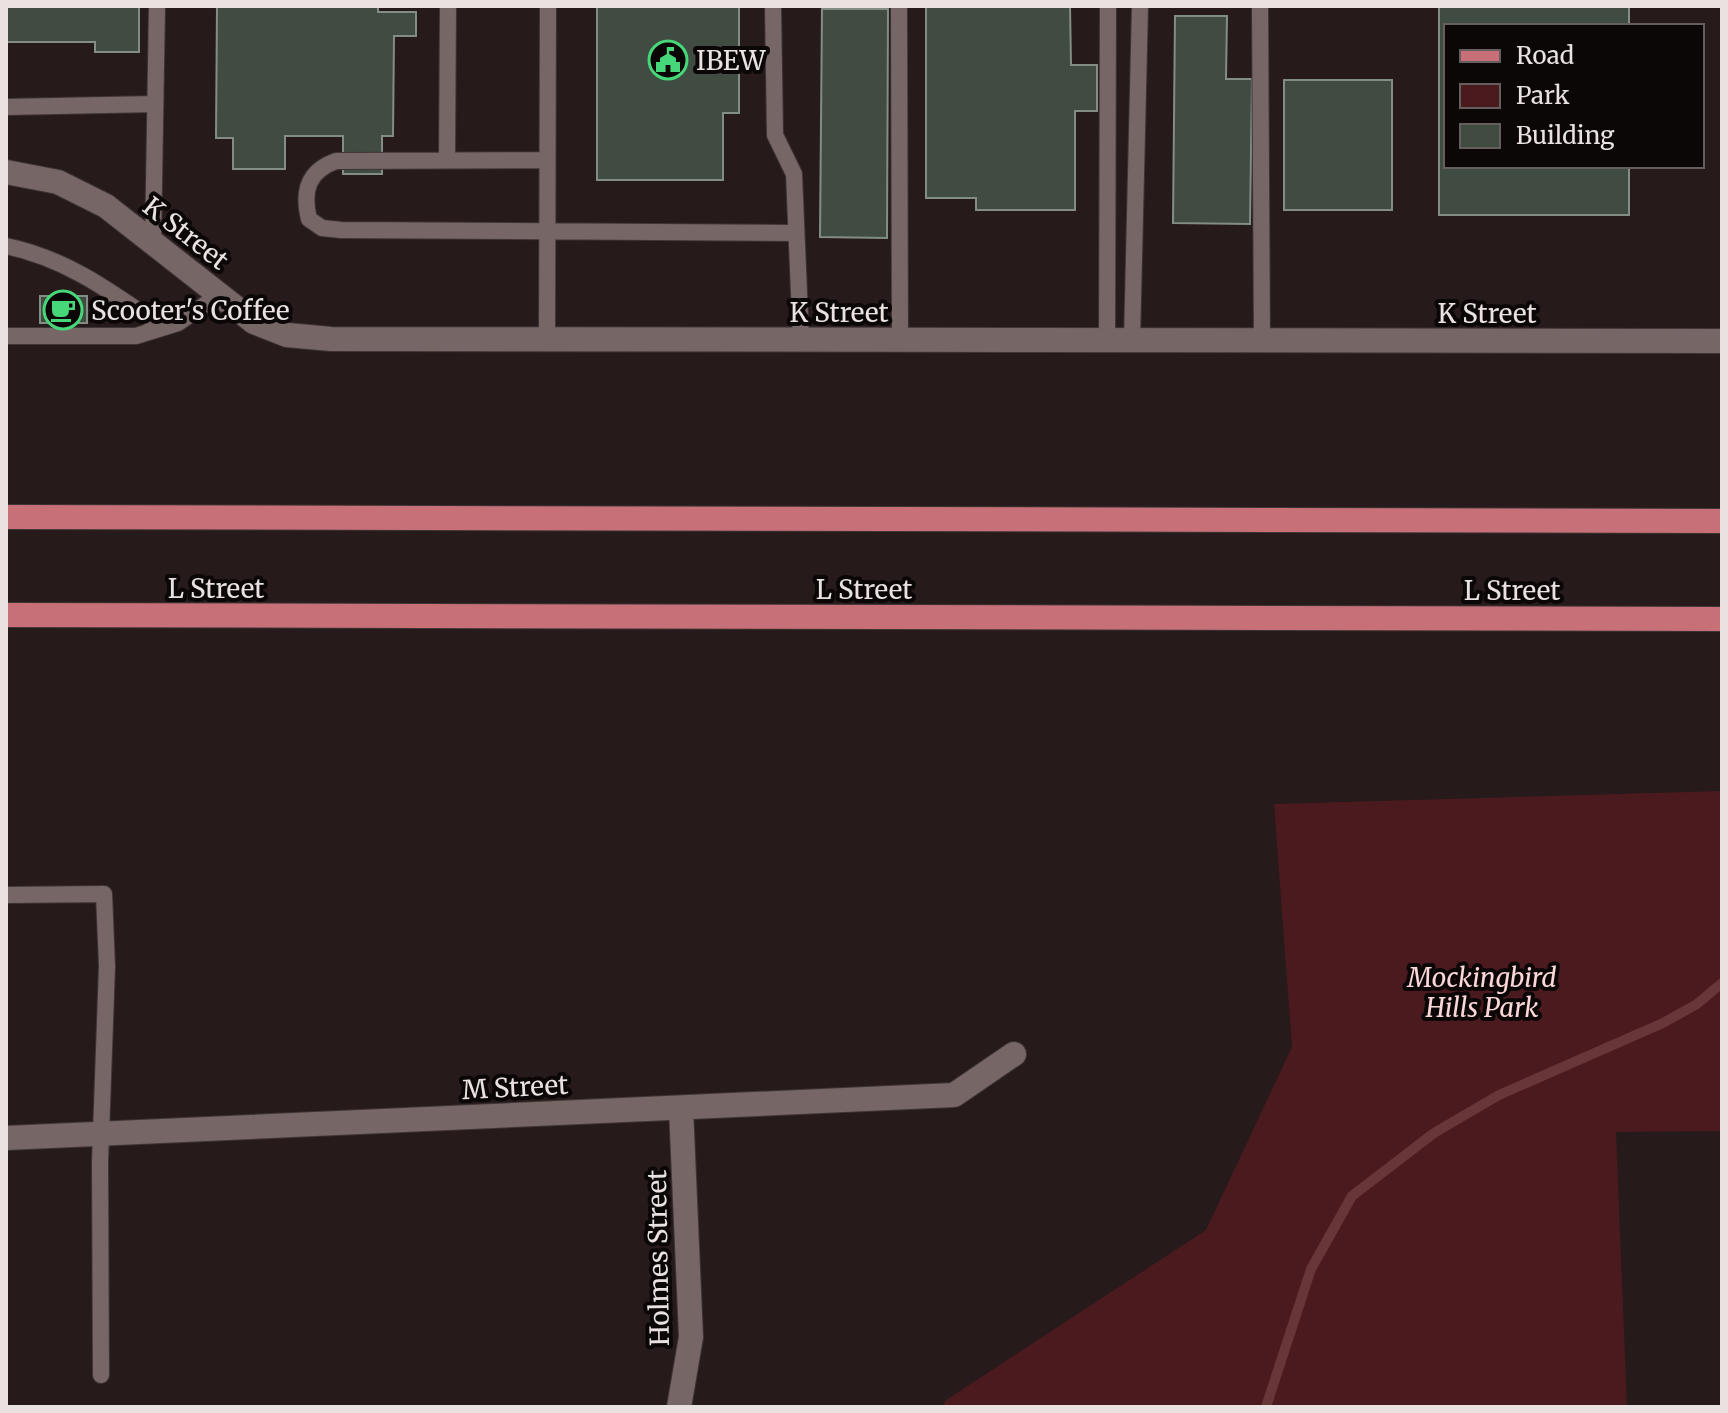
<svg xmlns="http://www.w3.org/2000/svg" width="1728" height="1413" font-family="Merriweather,serif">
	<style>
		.green { fill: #4a1a1f }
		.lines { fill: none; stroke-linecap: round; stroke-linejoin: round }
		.stream { stroke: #683539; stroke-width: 10 }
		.building { fill: #404b42; stroke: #828e84; stroke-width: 2 }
		.lane-casing { stroke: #3f3536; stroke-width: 18 }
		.street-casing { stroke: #3f3536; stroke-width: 26 }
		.primary-casing { stroke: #3f3536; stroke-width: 26 }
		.lane { stroke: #766666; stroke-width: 16 }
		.street { stroke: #766666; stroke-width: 24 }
		.primary { stroke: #c77077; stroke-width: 24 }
		.labels { text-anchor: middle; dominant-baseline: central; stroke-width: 8; stroke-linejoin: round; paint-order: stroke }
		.poi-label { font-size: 26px; fill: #eae1e1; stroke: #0c0707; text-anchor: start }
		.street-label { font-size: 26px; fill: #eae1e1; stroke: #0c0707 }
		.park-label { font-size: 26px; font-style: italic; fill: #fcd7d8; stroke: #0c0707 }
	</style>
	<rect width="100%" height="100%" fill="#271a1a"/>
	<!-- green -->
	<path class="green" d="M1722,791V1131L1616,1132L1627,1407H942L946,1400L1206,1230L1292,1047L1274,804Z"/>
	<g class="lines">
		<!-- stream -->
		<path class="stream" d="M1266,1407L1311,1269L1352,1196L1434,1133L1499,1095L1663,1023L1697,1004L1722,983"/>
	</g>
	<!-- building -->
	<path class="building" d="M6,6H139V52H95V42H6Z
		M217,6H378V12H416V36H394L393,136H382V174H343V136H285V169H233V138H216Z
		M597,6H739V113H723V180H597Z
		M926,6H1070L1071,65H1097V111H1075V210H976V198H926Z
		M1439,6H1629V26H1446V166H1629V215H1439Z
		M822,9H888L887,238L820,237Z
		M1175,16H1227L1226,79H1252L1250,224L1173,223Z
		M1284,80H1392V210H1284Z
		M40,296H87V323H40Z"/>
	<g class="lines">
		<defs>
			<path id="lane" d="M773,6L775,135L794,174L801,340
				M899,6L900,340
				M1260,6L1262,341
				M6,107L155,104
				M447,159L448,6
				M547,160L336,161C308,171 302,191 309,219L322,228L341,230L794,233
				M153,243L157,6
				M6,246C66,258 113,293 162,327
				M6,336H136L178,323L219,295
				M547,340L548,6
				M1107,341L1108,6
				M1132,341L1140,6
				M6,895L104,894L107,966L100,1162L101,1375"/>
			<path id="street" d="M6,172L58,182L106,206L254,322L287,335L331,339L1722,341
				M6,1138L954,1095L1014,1054
				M679,1407L691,1337L681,1108"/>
			<path id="primary" d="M6,517L1722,521
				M6,615L1722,619"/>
		</defs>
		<!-- lane casing -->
		<use href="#lane" class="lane-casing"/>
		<!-- street casing -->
		<use href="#street" class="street-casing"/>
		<!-- primary casing -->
		<use href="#primary" class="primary-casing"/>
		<!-- lane -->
		<use href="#lane" class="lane"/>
		<!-- street -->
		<use href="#street" class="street"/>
		<!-- primary -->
		<use href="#primary" class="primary"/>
	</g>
	<!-- icons -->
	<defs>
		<symbol id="civic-ring" viewBox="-11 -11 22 22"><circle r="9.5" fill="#0c0707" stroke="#46d779" stroke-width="1.5"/><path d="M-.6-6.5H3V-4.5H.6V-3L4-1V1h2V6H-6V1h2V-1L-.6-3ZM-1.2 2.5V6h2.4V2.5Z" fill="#46d779"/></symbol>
		<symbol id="cafe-ring" viewBox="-11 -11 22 22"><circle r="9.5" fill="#0c0707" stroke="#46d779" stroke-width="1.5"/><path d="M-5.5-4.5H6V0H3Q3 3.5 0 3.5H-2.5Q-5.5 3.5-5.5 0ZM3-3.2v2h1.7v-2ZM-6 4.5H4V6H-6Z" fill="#46d779"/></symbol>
	</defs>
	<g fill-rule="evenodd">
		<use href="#civic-ring" x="646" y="38" width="44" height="44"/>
		<use href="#cafe-ring" x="41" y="288" width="44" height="44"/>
	</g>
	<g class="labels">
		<!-- poi labels -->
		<g class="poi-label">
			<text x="696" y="60">IBEW</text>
			<text x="91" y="310">Scooter's Coffee</text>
		</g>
		<!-- street labels -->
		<g class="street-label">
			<text transform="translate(186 233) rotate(38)">K Street</text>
			<text x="839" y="312">K Street</text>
			<text x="1487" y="313">K Street</text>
			<text x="216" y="588">L Street</text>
			<text x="864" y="589">L Street</text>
			<text x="1512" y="590">L Street</text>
			<text transform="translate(515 1087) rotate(-3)">M Street</text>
			<text transform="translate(658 1258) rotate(-91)">Holmes Street</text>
		</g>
		<!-- park labels -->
		<g class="park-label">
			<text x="1482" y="977">Mockingbird<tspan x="1482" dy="30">Hills Park</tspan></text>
		</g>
	</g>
	<!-- border -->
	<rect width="1728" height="1413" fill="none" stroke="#eae1e1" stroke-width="16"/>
	<!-- legend -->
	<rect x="1444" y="24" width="260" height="144" fill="#0c0707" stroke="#655e5e" stroke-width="2"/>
	<rect x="1460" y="50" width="40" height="12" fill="#c77077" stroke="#655e5e" stroke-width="2"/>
	<text x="1516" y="64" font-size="24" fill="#eae1e1">Road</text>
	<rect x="1460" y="84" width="40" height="24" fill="#4a1a1f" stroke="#655e5e" stroke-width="2"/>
	<text x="1516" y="104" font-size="24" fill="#eae1e1">Park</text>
	<rect x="1460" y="124" width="40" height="24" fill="#404b42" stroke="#655e5e" stroke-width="2"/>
	<text x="1516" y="144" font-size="24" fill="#eae1e1">Building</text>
</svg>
